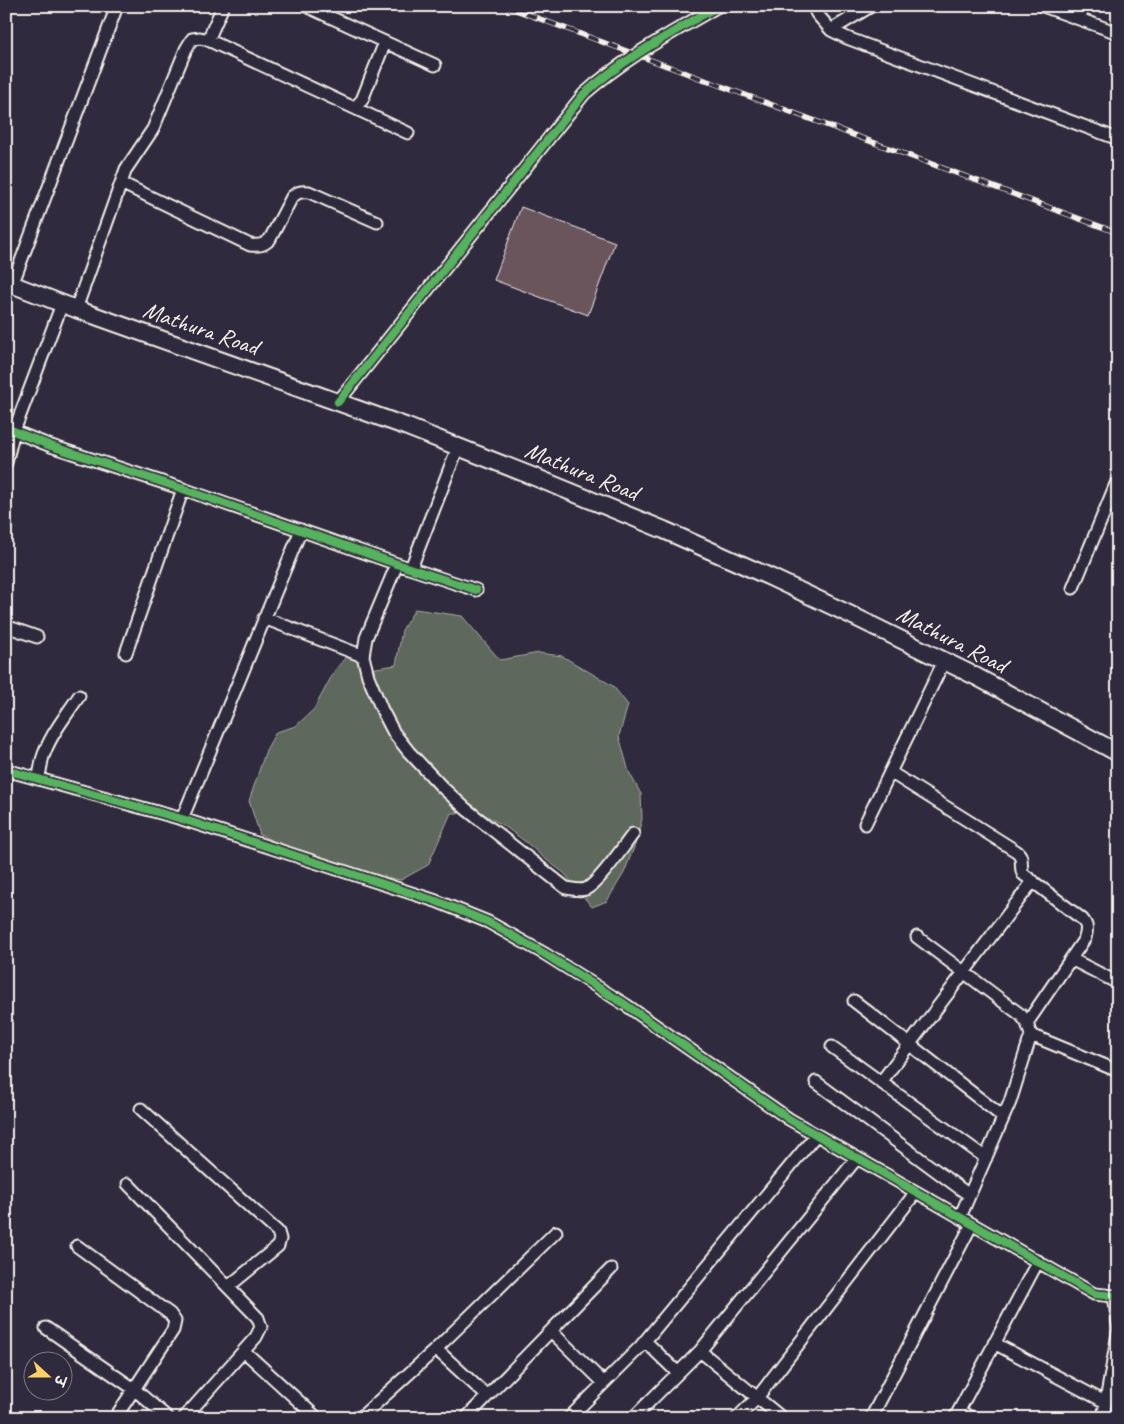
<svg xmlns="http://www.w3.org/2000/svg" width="1124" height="1424" font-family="Caveat,'Playpen Sans Deva',sans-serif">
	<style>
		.green { fill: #5e675b; stroke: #a9aca2 }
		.building { fill: #6b545d; stroke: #f4f1e8 }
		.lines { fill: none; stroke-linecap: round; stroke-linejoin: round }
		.minor-casing { stroke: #f4f1e8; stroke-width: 15 }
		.secondary-casing { stroke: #f4f1e8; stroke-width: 20 }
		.minor { stroke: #2f2a3d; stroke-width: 11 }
		.secondary { stroke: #2f2a3d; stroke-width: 16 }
		.rail-casing { stroke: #f4f1e8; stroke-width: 5.5 }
		.rail { stroke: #2f2a3d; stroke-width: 4; stroke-dasharray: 11; stroke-linecap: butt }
		.cycleway-casing { stroke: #2f2a3d; stroke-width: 11 }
		.cycleway { stroke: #56b35d; stroke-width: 8 }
		.labels { text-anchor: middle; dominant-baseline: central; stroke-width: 4; stroke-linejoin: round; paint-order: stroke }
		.street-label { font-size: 24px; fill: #f4f1e8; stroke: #2f2a3d }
	</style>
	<rect width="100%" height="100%" fill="#2f2a3d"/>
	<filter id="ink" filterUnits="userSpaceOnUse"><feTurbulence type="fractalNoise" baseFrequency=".02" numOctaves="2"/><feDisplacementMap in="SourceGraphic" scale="10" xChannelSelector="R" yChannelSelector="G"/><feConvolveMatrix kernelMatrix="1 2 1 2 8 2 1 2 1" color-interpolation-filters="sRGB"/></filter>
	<g filter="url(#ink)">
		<!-- green -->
		<path class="green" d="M415,609L462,616L500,660L539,653L562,656L613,686L628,705L619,736L629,772L641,794L642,819L635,845L624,873L607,901L592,907L564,873L544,858L527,843L507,828L482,813H451L428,865L401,880L334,869L260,835L249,801L266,750L276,732L296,726L314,709L335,670L349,653L370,669L396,665L402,630Z"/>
		<!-- building -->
		<path class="building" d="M521,207L615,242L588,315L494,280Z"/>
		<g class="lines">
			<defs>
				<path id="minor" d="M306,6L435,65
					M813,6L817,14L831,30L847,38L1118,139
					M1043,6L1118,33
					M1080,19L1083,6
					M831,30L871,6
					M208,40L408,133
					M354,108L362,100L385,42
					M121,183L250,245C260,246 264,245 270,239L292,197C298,192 301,191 309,192L377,222
					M12,285L117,6
					M76,309L126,169L153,129L186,49L192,39L200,38L208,40L223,6
					M338,402L584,94C624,58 672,33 718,6
					M6,428L51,446L183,489L397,564L476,590
					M6,463L14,431L62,304
					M397,564L366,638L363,656L368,676L382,710L394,733L409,752L442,787L466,809L566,888C573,889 579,891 586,889C599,883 623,847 633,834
					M411,568L458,447
					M1073,588L1118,479
					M264,618L363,656
					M6,626L37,637
					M126,653L183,489
					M6,770L182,819L222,832L436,901L488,922L545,954L626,1005L789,1119L1094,1294L1114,1296L1118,1295
					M890,772L1016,851C1025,857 1019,865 1023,874L1082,919C1088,926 1087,930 1085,938L1027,1023
					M38,779C40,773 41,766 42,760C49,736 66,716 79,696
					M182,819L301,530
					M865,824L944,661
					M917,937L1021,1015L1027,1023L1031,1035L1010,1102L960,1217
					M1071,959L1118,983
					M854,1001L1003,1117
					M1031,1035L1118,1071
					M832,1047L986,1158
					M816,1082L969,1195
					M881,1082L1033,881
					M141,1109L278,1232L280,1239L278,1246L228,1287
					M128,1184L258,1318L261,1327L256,1337L184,1418
					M77,1246L170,1314L175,1321L173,1330L115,1418
					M1114,1296L1118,1324
					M46,1328L134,1389L168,1418
					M551,1331L604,1383
					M645,1341L678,1373
					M994,1343L1105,1402
					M436,1349L487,1396
					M244,1351L317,1418
					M700,1351L782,1418
					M959,1411L972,1418
					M360,1418L436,1349L556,1232
					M466,1418L611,1269
					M569,1418L640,1347L816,1135
					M633,1418L700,1351L857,1158
					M737,1418L757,1398L916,1192
					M871,1418L972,1224
					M955,1418L1038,1261
					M1103,1418L1118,1333"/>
				<path id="secondary" d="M6,282L76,309L405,426L537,478L664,530L768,576L851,615L977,677L1118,753"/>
			</defs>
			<!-- minor casing -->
			<use href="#minor" class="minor-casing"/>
			<!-- secondary casing -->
			<use href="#secondary" class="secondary-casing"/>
			<!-- minor -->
			<use href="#minor" class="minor"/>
			<!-- secondary -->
			<use href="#secondary" class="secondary"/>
			<defs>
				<path id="rail" d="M505,6L1118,233"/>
			</defs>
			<!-- rail casing -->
			<use href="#rail" class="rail-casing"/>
			<!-- rail -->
			<use href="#rail" class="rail"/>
			<defs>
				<path id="cycleway" d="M338,402L584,94C624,58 672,33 718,6
					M6,428L51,446L183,489L397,564L476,590
					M6,770L182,819L222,832L436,901L488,922L545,954L626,1005L789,1119L1094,1294L1114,1296L1118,1295"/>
			</defs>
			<!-- cycleway casing -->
			<use href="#cycleway" class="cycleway-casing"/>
			<!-- cycleway -->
			<use href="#cycleway" class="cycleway"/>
		</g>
	</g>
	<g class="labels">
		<!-- street labels -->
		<g class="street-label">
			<text transform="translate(201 328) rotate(19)">Mathura Road</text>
			<text transform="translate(582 471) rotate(22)">Mathura Road</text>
			<text transform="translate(952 639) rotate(27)">Mathura Road</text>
		</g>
	</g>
	<!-- margin -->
	<rect width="1124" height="1424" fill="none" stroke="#2f2a3d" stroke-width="25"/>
	<rect x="12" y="12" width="1099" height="1399" fill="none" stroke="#f4f1e8" stroke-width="2" filter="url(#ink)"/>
	<!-- north arrow -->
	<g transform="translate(48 1376) rotate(111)"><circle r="24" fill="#2f2a3d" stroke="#7e7a81"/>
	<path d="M0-4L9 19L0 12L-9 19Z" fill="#ffd166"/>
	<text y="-8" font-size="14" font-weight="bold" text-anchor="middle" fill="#f4f1e8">उ</text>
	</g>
</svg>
